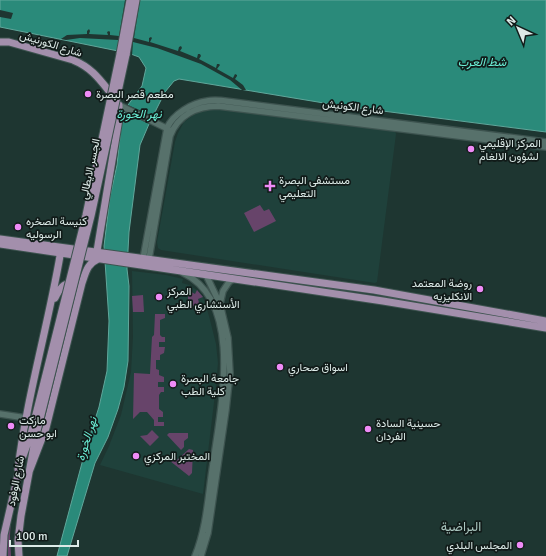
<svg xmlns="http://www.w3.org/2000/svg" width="546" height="556" font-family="Signika,Vazirmatn,sans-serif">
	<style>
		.built { fill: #1f413b }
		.green { fill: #67446a }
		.water { fill: #2a8a7a; stroke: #60a79b }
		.pier { fill: #1e3631 }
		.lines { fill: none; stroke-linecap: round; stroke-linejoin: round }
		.minor-casing { stroke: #3d534f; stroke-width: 8 }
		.major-casing { stroke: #3d534f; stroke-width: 9 }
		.minor { stroke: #57716b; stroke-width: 5.5 }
		.major { stroke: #a38fac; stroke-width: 7 }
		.major-bridge-casing { stroke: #3d534f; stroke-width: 9; stroke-linecap: butt }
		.major-bridge { stroke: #a38fac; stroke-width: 7 }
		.poi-dot { fill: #ef8bf7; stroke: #111b19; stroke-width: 1.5 }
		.labels { text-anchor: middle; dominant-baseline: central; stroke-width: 3.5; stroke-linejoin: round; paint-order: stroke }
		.street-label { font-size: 11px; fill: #ddebe8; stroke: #111b19 }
		.poi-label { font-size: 11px; fill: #ddebe8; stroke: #111b19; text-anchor: start }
		.water-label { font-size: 12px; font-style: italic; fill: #6befd6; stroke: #111b19 }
		.quarter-label { font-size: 13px; fill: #aac6bf; stroke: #111b19 }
	</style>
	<rect width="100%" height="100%" fill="#1e3631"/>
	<!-- built -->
	<path class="built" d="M219,108L395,131L396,134L377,282L375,283L161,250L158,248L157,242L175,142L178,133L184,122L196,113L208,109Z
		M132,271L166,275L183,279L182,283L189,285L197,290L203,297L209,316L216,344L218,363L215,394L203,494L100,465L109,446L121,415L131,372L133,337Z"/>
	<!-- green -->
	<path class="green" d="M260,205L264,211L269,209L276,221L254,232L244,213Z
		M188,290L195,294L197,290L203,297L198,299L200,306H188Z
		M143,295L144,312H133L132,296Z
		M155,314H165V318L160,320V335L162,337H165V342H159V347H165L164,353L160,355V360H156V369L159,370V375L164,377V382H158V387H164V392H161L159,395V409L163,412V417H158V422H164V426H154V420L147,412H140L133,419L134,373L150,374L152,337L154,335Z
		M152,430L159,437L150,446L140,436L147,435Z
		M169,433H188V438L184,441V447L181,450L167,435Z
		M189,449L193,450L192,473L189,476L170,461L174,457L177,460Z
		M11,517L10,536L11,556H8V535Z"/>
	<!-- water -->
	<path class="water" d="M0,0H546V132L336,105L179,79L174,81L165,92L149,124L140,145L129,232L127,269L129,286L128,361L124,387L118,409L108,437L95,463L67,556H57L86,448L99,407L107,371L109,321L104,246L110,197L117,165L122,118L128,105L142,86L146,68L139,57L128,53L0,27Z"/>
	<!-- pier -->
	<path class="pier" d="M125,0H140L134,38L149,42V38L151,37L152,38L150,42L178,51L179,47L181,46L182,48L180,51L197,58L198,54H200L201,56L199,59L216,68L217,64H219L220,65L217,69L233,78L235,74L237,75V76L235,79L243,85L246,90H242L230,80L201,64L157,48L133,42L132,56L118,53V40L80,38L66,40L61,39L67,35L87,34V31L89,29L90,31L89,34L108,35L107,32L109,31L110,32V35L119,36Z
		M0,10L13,13L11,19L0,17Z
		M128,105L153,116L149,124L125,112Z"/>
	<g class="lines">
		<defs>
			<path id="minor" d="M119,105L168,129
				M143,259L167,128C173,114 192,103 207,101C216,99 225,101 233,102L546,142
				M149,259L170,136C178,115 197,106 218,106L546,147
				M183,273C245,302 220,411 213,464C208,495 207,527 195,556
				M206,275L220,304
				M0,414L26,418
				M201,556L208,533L226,410L230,373L228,338L220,304L223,291L229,282L233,279"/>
			<path id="major" d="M0,42H9L73,60C90,67 98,77 109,91
				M120,54L130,0
				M126,55L136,0
				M0,239L374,290L546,321
				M0,244L383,301L546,328
				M97,251L119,119V105
				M55,298C59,290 64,281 73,284
				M23,456L31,434
				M18,469C27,395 49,323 61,250
				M29,472L46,428L82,283C86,272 87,264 98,259
				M3,556L4,535L20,466
				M19,556L18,541L21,516L36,435"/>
		</defs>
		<!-- minor casing -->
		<use href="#minor" class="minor-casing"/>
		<!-- major casing -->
		<use href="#major" class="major-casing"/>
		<!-- minor -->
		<use href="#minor" class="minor"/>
		<!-- major -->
		<use href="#major" class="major"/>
		<defs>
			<path id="major-bridge" d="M31,434L86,215L120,54
				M36,435L91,216L126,55"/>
		</defs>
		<!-- major-bridge casing -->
		<use href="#major-bridge" class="major-bridge-casing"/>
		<!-- major-bridge -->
		<use href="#major-bridge" class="major-bridge"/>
	</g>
	<!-- markers -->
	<g class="poi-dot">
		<circle cx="88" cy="94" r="4"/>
		<circle cx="471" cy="149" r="4"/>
		<path d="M268 180h4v4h4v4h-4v4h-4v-4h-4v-4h4z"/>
		<circle cx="18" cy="227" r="4"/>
		<circle cx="480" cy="289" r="4"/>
		<circle cx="159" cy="297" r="4"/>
		<circle cx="280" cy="367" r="4"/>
		<circle cx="173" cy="384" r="4"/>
		<circle cx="11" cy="426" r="4"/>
		<circle cx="368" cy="429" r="4"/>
		<circle cx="136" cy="456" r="4"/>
		<circle cx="520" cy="545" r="4"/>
	</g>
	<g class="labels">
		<!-- street labels -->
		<g class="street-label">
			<text transform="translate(51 44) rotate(17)">شارع الكورنيش</text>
			<text transform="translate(353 107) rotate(7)">شارع الكونيش</text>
			<text transform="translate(90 169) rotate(-78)">الجسر الايطالي</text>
			<text transform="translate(16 481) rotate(-79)">شارع الوفود</text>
		</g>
		<!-- poi labels -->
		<g class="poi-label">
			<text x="96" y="94">مطعم قصر البصرة</text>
			<text x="479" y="143">المركز الإقليمي<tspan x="479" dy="13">لشؤون الالغام</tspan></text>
			<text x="279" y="180">مستشفى البصرة<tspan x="279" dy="13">التعليمي</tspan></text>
			<text x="26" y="221">كنيسة الصخره<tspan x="26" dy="13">الرسوليه</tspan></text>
			<text x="472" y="283" text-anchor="end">روضة المعتمد<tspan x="472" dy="13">الانكليزيه</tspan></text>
			<text x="167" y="291">المركز<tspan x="167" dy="13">الأستشاري الطبي</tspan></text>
			<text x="288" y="367">اسواق صحاري</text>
			<text x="181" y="378">جامعة البصرة<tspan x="181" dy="13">كلية الطب</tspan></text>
			<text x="19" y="420">ماركت<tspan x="19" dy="13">ابو حسن</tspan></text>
			<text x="376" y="423">حسينية السادة<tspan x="376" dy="13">الفردان</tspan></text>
			<text x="144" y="456">المختبر المركزي</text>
			<text x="512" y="545" text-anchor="end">المجلس البلدي</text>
		</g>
		<!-- water labels -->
		<g class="water-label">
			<text x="482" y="62">شط العرب</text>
			<text x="139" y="114">نهر الخورة</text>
			<text transform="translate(87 439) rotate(-73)">نهر الخورة</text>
		</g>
		<!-- quarter labels -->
		<g class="quarter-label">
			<text x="461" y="527">البراضية</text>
		</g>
	</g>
	<!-- north arrow -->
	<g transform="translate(518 28) rotate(316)" stroke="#111b19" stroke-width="3" paint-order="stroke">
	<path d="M0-3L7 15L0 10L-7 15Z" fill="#ddebe8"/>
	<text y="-6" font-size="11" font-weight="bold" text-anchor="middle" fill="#ddebe8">N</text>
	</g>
	<!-- scale -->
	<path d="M10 540v6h68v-6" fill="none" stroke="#ddebe8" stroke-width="2"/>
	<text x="16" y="540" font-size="12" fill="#ddebe8" stroke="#111b19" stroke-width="3" paint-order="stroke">100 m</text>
</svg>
